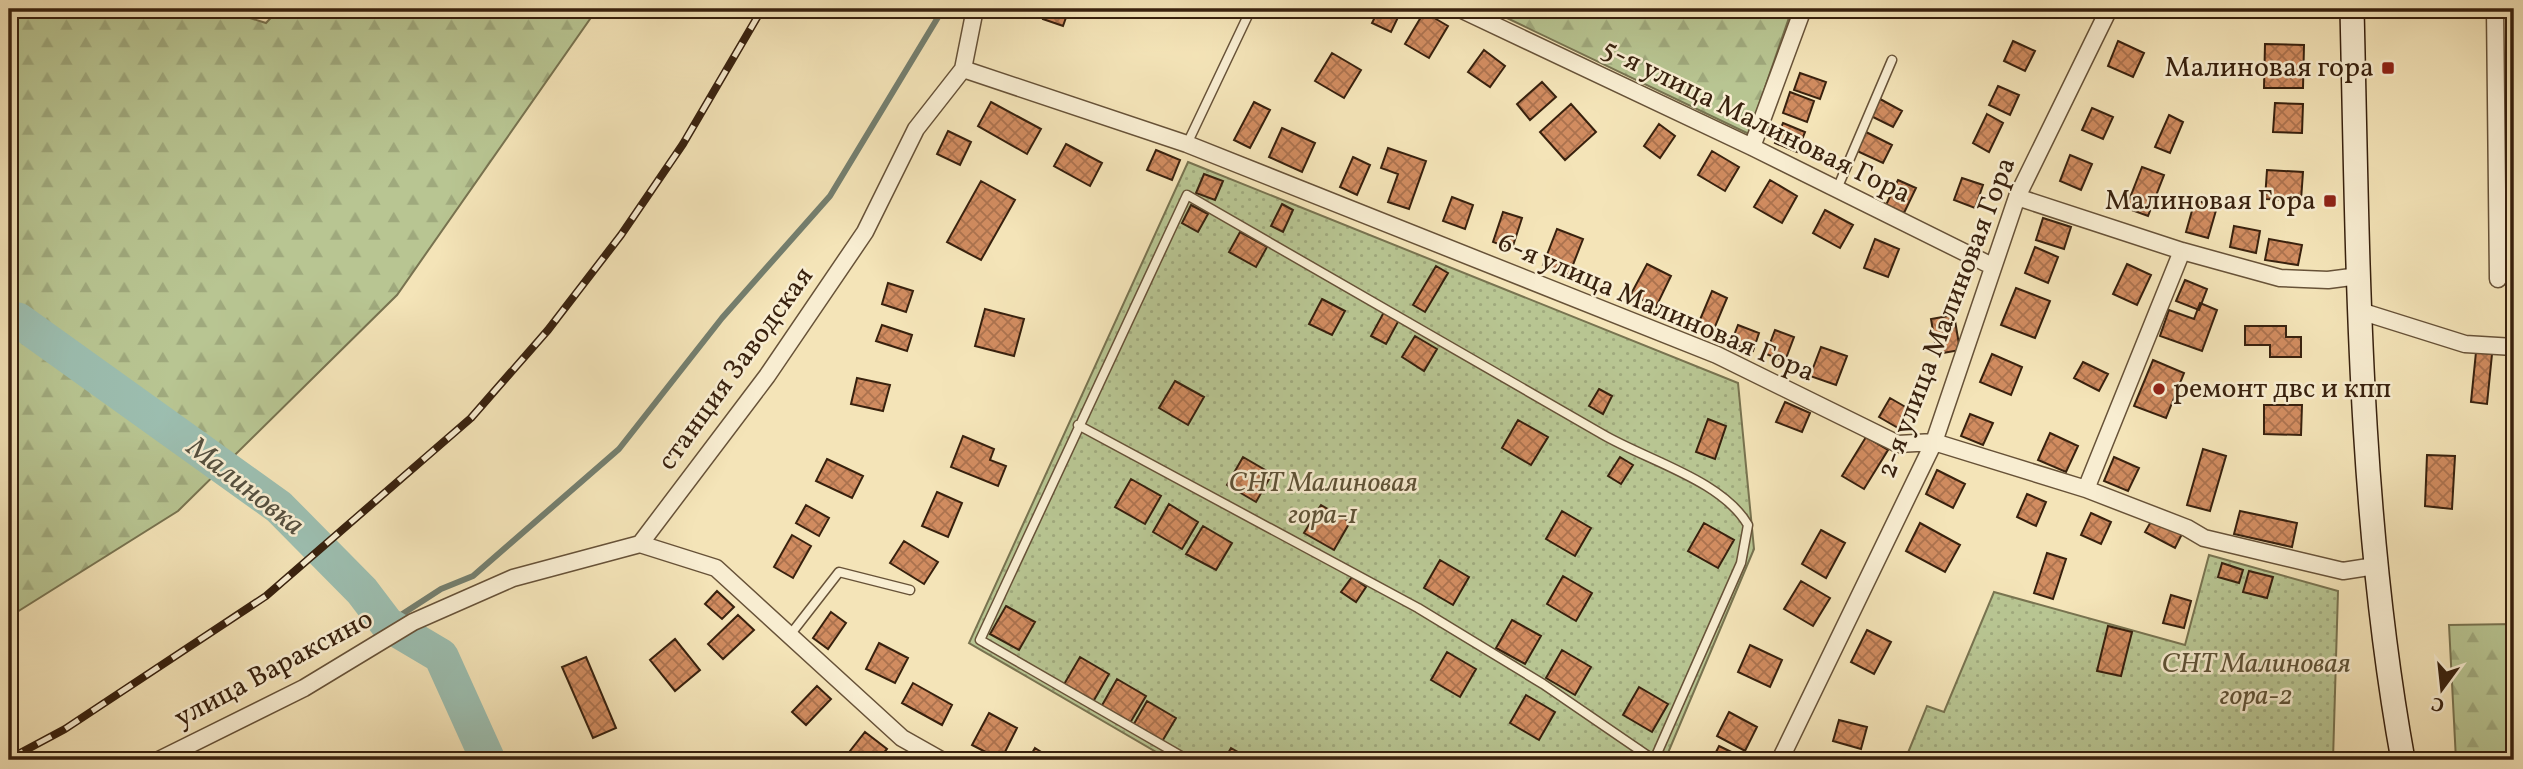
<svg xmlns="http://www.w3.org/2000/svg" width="2523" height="769" font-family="Vollkorn,serif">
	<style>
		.forest { fill: url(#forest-firs); stroke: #787350; stroke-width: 2 }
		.garden { fill: url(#garden-dots); stroke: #787350; stroke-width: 2 }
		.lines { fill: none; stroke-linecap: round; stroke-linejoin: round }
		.stream { stroke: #747f6f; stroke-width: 6 }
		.river { stroke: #9cbeb0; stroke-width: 35 }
		.building { fill: url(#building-cross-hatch); stroke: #38210e; stroke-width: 2 }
		.lane-casing { stroke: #675238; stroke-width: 11 }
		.street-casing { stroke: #675238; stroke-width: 19 }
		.secondary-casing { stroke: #38210e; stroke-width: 26 }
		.lane { stroke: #f8edd1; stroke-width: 8 }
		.street { stroke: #f8edd1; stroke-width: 16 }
		.secondary { stroke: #f8edd1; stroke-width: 23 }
		.rail-casing { stroke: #38210e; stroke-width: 8 }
		.rail { stroke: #f8edd1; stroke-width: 5; stroke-dasharray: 16; stroke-linecap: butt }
		.poi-dot { fill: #8f2418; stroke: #f8edd1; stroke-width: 2.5 }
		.labels { text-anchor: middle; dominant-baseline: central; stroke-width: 5; stroke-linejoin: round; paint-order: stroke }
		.poi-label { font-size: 28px; fill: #38210e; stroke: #f8edd1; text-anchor: end }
		.street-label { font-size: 28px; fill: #38210e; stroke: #f8edd1 }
		.park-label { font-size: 28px; font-style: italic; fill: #5e5236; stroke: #f8edd1 }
		.water-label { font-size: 30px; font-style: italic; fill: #56503f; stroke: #f8edd1 }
	</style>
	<defs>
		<pattern id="forest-firs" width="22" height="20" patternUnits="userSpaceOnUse" patternTransform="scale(1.75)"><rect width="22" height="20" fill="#b8c592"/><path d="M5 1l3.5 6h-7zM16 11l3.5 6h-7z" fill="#9fa97d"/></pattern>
		<pattern id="garden-dots" width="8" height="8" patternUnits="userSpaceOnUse" patternTransform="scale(1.75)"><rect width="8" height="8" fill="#b8c592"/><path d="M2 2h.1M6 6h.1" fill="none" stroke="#9fa97d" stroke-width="1.8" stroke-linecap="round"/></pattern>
		<pattern id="building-cross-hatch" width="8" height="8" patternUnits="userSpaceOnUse" patternTransform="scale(1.75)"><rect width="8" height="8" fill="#d18c60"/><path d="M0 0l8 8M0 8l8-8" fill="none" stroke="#ab724e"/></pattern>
	</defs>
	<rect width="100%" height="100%" fill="#f4e4b8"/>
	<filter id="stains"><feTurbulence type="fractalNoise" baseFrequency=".00286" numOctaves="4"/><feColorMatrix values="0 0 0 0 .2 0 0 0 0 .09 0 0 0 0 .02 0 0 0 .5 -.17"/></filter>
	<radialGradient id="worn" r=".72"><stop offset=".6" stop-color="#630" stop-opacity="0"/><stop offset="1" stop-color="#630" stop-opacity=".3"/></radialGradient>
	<!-- forest -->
	<path class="forest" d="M9,9H221L266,23L279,9H597L397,295L178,511L9,617Z
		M1488,9H1792L1749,134Z
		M2514,624V760H2456L2449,625Z"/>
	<!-- garden -->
	<path class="garden" d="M1188,162L1738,383L1754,549L1665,760H1170L969,643Z
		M2209,555L2338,591L2333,760H1905L1927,706L1944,712L1994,592L2185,645Z"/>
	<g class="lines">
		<!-- stream -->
		<path class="stream" d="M387,624L441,589L473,576L619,449L722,318L830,196L943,9"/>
		<!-- river -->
		<path class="river" d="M9,318L18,320L279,507L362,591L387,624L441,656L488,760"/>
	</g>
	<!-- building -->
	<path class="building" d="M1046,9H1069L1063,26L1043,19Z
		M1379,9H1402L1391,32L1372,23Z
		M1424,12L1448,26L1429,58L1405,44Z
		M2514,28V59H2508L2506,29Z
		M2013,41L2035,51L2025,71L2004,61Z
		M2118,41L2144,53L2133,77L2108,66Z
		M2265,44L2304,45L2303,88H2264Z
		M1484,50L1505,66L1490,87L1468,72Z
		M1332,53L1361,70L1344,98L1315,81Z
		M1800,73L1826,82L1820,99L1794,90Z
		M1542,82L1556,97L1530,120L1517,104Z
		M1998,86L2019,95L2010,115L1989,105Z
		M1790,92L1814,101L1807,122L1783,113Z
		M1880,99L1902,111L1893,127L1871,116Z
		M991,102L1041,129L1027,154L978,126Z
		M1254,102L1270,110L1250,148L1234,140Z
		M2275,103L2303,104L2302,133L2273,132Z
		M1571,104L1596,132L1565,160L1540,132Z
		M2092,108L2113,117L2103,139L2082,130Z
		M1987,114L2003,123L1989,152L1973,143Z
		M2169,115L2183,122L2170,153L2155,147Z
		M1783,123L1805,132L1797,152L1775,143Z
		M1659,124L1675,136L1660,158L1644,146Z
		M1282,128L1315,143L1302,172L1269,157Z
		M948,131L971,142L960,165L937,154Z
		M1866,132L1892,145L1883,163L1857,151Z
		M1066,144L1102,163L1090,186L1054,166Z
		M1388,148L1426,161L1409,209L1388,202L1398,174L1381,168Z
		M2514,148V195L2508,196L2504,149Z
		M1156,150L1180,160L1172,180L1147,170Z
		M1712,151L1739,167L1725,191L1698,175Z
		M2070,155L2092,164L2081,190L2060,181Z
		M1353,157L1370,165L1357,195L1340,187Z
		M2142,167L2164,175L2148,216L2126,208Z
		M2267,170L2303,172L2301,200L2265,199Z
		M1204,174L1223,181L1215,200L1196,193Z
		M1962,178L1983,185L1975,208L1954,200Z
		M1770,180L1797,196L1782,223L1754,207Z
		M1898,180L1916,188L1904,213L1886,205Z
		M981,181L1015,200L981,260L947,242Z
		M1452,197L1473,205L1465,229L1443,221Z
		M2195,200L2217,207L2208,238L2186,232Z
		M1282,204L1293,210L1283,232L1271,226Z
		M1191,205L1208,214L1198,232L1182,223Z
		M1825,210L1853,225L1840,248L1813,233Z
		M1503,212L1522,218L1512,249L1493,242Z
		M2043,218L2071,227L2064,249L2036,240Z
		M2234,226L2260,231L2256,253L2230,247Z
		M1557,229L1583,239L1569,275L1543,265Z
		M1240,232L1267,247L1256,267L1229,252Z
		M1875,239L1899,249L1888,277L1864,268Z
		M2269,239L2302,245L2298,265L2265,260Z
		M2035,247L2058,257L2048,283L2025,273Z
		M1647,264L1671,276L1656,307L1631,294Z
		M2127,264L2151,275L2137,305L2113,294Z
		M1436,266L1448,273L1425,312L1413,305Z
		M2185,280L2207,289L2199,310L2176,301Z
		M888,283L913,291L906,312L882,304Z
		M2016,288L2050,301L2035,338L2001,325Z
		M1712,291L1727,298L1714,329L1699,322Z
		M1322,299L1345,311L1332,335L1309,324Z
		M2200,303L2217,310L2202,351L2160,336L2169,310L2194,319Z
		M985,309L1024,319L1014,356L975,346Z
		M1384,312L1399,320L1386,344L1371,336Z
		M1954,315L1960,350L1937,354L1931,319Z
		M882,325L912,335L907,351L876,341Z
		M1738,325L1759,333L1753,351L1731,343Z
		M2245,326H2286V337H2301V357H2270V345H2245Z
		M1775,330L1794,337L1785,361L1766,354Z
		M1415,336L1437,349L1424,371L1402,357Z
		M1821,347L1847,356L1836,385L1810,376Z
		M2476,352L2492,354L2487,404L2471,402Z
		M1992,354L2022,367L2011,395L1980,382Z
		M2153,360L2184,373L2166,418L2134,406Z
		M2083,362L2108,374L2099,391L2074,378Z
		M857,378L890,385L883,411L851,404Z
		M1175,381L1204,397L1188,425L1159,408Z
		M1599,389L1612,396L1603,414L1589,406Z
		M1890,398L1909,409L1898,428L1879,417Z
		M1785,402L1810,413L1802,432L1776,422Z
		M2264,405H2302L2301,435L2264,434Z
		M1970,414L1993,423L1983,445L1961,436Z
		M1708,419L1726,426L1715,459L1696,452Z
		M1518,420L1548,437L1531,465L1502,448Z
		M2050,433L2078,446L2066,472L2038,460Z
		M963,436L994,449L990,460L1006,466L998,486L951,467Z
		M1866,437L1888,450L1864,489L1842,476Z
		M2203,449L2226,456L2210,511L2187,505Z
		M2427,455L2455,456L2452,509L2425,506Z
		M1243,457L1272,474L1256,502L1227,485Z
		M1620,457L1633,465L1621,484L1608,476Z
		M2114,457L2139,468L2128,491L2104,481Z
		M827,459L863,476L852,498L816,481Z
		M1937,470L1965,484L1953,508L1926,494Z
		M1131,479L1161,496L1145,524L1115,507Z
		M937,492L962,503L948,537L922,526Z
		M2027,494L2046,502L2036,526L2017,517Z
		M1169,504L1198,522L1182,549L1153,532Z
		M806,505L829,518L819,536L796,523Z
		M1321,505L1350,522L1334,550L1304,533Z
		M1562,511L1591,528L1575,556L1546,539Z
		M2240,511L2297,523L2292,547L2234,534Z
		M2091,513L2111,522L2101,544L2081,535Z
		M2153,518L2182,534L2175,548L2145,532Z
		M1704,523L1734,540L1718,568L1688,551Z
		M1920,523L1960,545L1945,572L1906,551Z
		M1203,526L1232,543L1216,570L1186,554Z
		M1821,530L1845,543L1826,578L1802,564Z
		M792,535L811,546L793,578L774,567Z
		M904,541L938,562L924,584L890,563Z
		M2047,553L2066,559L2053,599L2034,593Z
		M1440,560L1469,577L1453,605L1424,588Z
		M2222,563L2243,570L2239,583L2218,577Z
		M2249,571L2273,577L2267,598L2243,592Z
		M1563,576L1592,593L1576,621L1547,604Z
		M1352,577L1366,587L1356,602L1341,592Z
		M1801,581L1830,598L1813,626L1784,609Z
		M717,591L734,607L722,619L705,604Z
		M2171,595L2191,601L2184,628L2163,623Z
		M1006,606L1035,622L1019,650L990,634Z
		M831,612L846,623L828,649L813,638Z
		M738,615L754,630L723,659L708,644Z
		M1512,620L1541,636L1525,664L1496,648Z
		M2108,626L2132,632L2121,676L2097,671Z
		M1867,630L1891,642L1874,674L1851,662Z
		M675,639L700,670L675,691L650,660Z
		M879,643L908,658L895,683L866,669Z
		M1750,645L1782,660L1770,687L1738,672Z
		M1562,650L1591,667L1575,695L1546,678Z
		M1447,652L1476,669L1460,697L1431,680Z
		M586,657L616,728L593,738L562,667Z
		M1080,657L1109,674L1093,702L1063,686Z
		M1117,679L1146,696L1130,723L1101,707Z
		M913,683L952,705L942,725L902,703Z
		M817,686L831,699L806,725L792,712Z
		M1639,687L1668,704L1652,732L1623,715Z
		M1526,695L1555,712L1539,740L1510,723Z
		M1147,701L1176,718L1160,745L1131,729Z
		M1729,712L1757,727L1745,751L1717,736Z
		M989,713L1017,728L1001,760L972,745Z
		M1839,720L1867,727L1861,749L1833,741Z
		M865,732L887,749L878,760H843Z
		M1719,746L1744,758L1743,760H1712Z
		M1035,748L1051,758L1050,760H1028Z
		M1231,748L1252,760H1224Z"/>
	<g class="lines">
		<defs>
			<path id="lane" d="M1187,144L1251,9
				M1837,189L1892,60
				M1078,425L1418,608L1543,684L1654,760
				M790,635L839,572L910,590
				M1188,760L980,640L1187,195C1325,275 1463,355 1602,434C1646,460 1722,480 1748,525L1741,563L1655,758L1659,760"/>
			<path id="street" d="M1460,9L1752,147L1992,266
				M2495,9L2498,279
				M963,69L1187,144L1717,355L1898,444L1934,442L2086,489L2187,528L2204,538L2343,571L2375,566
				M1752,147L1803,9
				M2017,197L2182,251L2280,278L2328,280L2359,276
				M2360,311L2465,344L2514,347
				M2086,489L2182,251
				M640,544L716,568L902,738L941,760
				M159,760L304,688L413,622L513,578L640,544L767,376L865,232L916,129L963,69L975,9
				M1780,760L1934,442L2017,197L2109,9"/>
			<path id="secondary" d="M2352,9C2358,260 2358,512 2403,760"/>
		</defs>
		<!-- lane casing -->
		<use href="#lane" class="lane-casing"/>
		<!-- street casing -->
		<use href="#street" class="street-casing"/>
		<!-- secondary casing -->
		<use href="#secondary" class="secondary-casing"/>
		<!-- lane -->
		<use href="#lane" class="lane"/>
		<!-- street -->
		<use href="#street" class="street"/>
		<!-- secondary -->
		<use href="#secondary" class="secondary"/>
		<defs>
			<path id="rail" d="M9,759L65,729L266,596L471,418L548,330L621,235L683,144L762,9"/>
		</defs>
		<!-- rail casing -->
		<use href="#rail" class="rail-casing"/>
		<!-- rail -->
		<use href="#rail" class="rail"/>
	</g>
	<!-- markers -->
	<g class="poi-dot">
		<rect x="2381" y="61" width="14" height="14" rx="3.5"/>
		<rect x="2323" y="194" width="14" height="14" rx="3.5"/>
		<circle cx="2159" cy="389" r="7"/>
	</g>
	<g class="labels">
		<!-- poi labels -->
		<g class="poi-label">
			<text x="2374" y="68">Малиновая гора</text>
			<text x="2316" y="201">Малиновая Гора</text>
			<text x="2173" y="389" text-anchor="start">ремонт двс и кпп</text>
		</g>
		<!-- street labels -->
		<g class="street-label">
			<text transform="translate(1756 122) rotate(26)">5-я улица Малиновая Гора</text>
			<text transform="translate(1656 308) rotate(23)">6-я улица Малиновая Гора</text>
			<text transform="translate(1947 318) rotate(-69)">2-я улица Малиновая Гора</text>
			<text transform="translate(736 369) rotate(-54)">станция Заводская</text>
			<text transform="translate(274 669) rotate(-28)">улица Вараксино</text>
		</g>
		<!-- park labels -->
		<g class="park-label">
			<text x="1323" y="483">СНТ Малиновая<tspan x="1323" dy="32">гора-1</tspan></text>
			<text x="2256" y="664">СНТ Малиновая<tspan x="2256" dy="32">гора-2</tspan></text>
		</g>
		<!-- water labels -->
		<g class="water-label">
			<text transform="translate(245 487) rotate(38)">Малиновка</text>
		</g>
	</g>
	<!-- margin -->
	<rect width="2523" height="769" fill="none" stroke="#f4e4b8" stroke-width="35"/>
	<rect x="10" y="10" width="2502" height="748" fill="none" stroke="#38210e" stroke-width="3.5"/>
	<rect x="18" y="18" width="2488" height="734" fill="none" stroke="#38210e" stroke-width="2"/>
	<!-- north arrow -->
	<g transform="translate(2442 689) rotate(195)" stroke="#f8edd1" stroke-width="5" paint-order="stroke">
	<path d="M0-5L12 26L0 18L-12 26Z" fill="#38210e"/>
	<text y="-10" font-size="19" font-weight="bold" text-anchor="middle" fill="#38210e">С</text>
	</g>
	<rect width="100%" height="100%" filter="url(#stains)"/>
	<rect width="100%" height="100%" fill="url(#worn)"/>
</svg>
